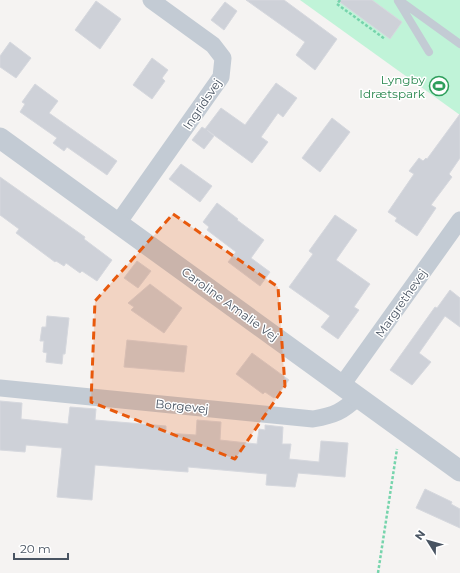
<svg xmlns="http://www.w3.org/2000/svg" width="460" height="573" font-family="Montserrat,sans-serif">
	<style>
		.green { fill: #c0f3d8 }
		.building { fill: #ced1d8; stroke: #d6d8de }
		.lines { fill: none; stroke-linecap: round; stroke-linejoin: round }
		.path { stroke: #76d4ac; stroke-width: 2.5; stroke-dasharray: 3 2; stroke-linecap: butt }
		.service { stroke: #c3cbd4; stroke-width: 8 }
		.minor { stroke: #c3cbd4; stroke-width: 17 }
		.tertiary { stroke: #c3cbd4; stroke-width: 21 }
		.marked { fill: #e8590c; fill-opacity: 0.2; stroke: #e8590c; stroke-width: 3; stroke-dasharray: 8 5; stroke-linejoin: round }
		.labels { text-anchor: middle; dominant-baseline: central; stroke-width: 3; stroke-linejoin: round; paint-order: stroke }
		.leisure-label { font-size: 12px; fill: #27864d; stroke: #fff; text-anchor: end }
		.street-label { font-size: 12px; fill: #495462; stroke: #fff }
	</style>
	<rect width="100%" height="100%" fill="#f5f3f2"/>
	<!-- green -->
	<path class="green" d="M300,0H460V115Z"/>
	<!-- building -->
	<path class="building" d="M246,0H284L337,39L315,70L296,55L305,42Z
		M337,0H372L402,22L390,39Z
		M96,1L121,19L100,49L75,30Z
		M225,2L237,11L224,30L211,20Z
		M10,42L31,58L16,78L0,67V56Z
		M152,58L168,70L162,78L165,81L152,99L133,85Z
		M276,83L297,98L283,117L278,113L261,137L268,142L252,163L207,130L214,136L204,149L192,140L202,127L205,129L221,108L245,125Z
		M35,84L58,101L49,113L117,161L107,175L67,147L64,151L53,143L57,138L20,112L25,104L22,102Z
		M460,114V158L449,174L452,177L431,205L436,208L417,236L395,221L397,218L388,212L414,174L409,171L419,158L423,161L426,158L427,159Z
		M332,118L350,132L320,172L302,158Z
		M181,164L212,186L200,202L169,179Z
		M0,177L85,237L84,239L112,260L97,281L82,271L80,273L66,263L64,266L56,261L55,262L16,233L19,229L0,215Z
		M217,203L238,219L237,220L264,240L251,258L270,272L260,286L228,262L236,252L207,230L209,227L203,222Z
		M335,215L357,230L336,260L370,284L354,307L359,310L338,339L321,327L330,316L289,287L313,254L309,251Z
		M137,261L151,271L138,288L124,278Z
		M150,284L182,308L164,333L131,310L134,307L128,303Z
		M450,290L460,298V327L445,316L419,353L431,362L412,385L390,370L435,307L437,308Z
		M47,316L69,318L65,354H63L62,364L46,362L47,353L43,352L44,341H40L42,327H46Z
		M127,340L187,346L184,372L124,367Z
		M252,353L289,380L274,398L265,392L263,394L236,374Z
		M0,401L22,403L21,419L68,424L70,407L96,409L95,420L166,426V433L196,435L197,420L221,422L220,440L257,444L259,429L265,430V425L283,427L282,444H291L289,459L319,462L321,441L348,443L345,477L298,473L295,487L266,485L267,474L188,467V472L95,465L92,500L57,497L62,448L26,445L25,452L0,450Z
		M425,489L452,502L451,504L460,509V528L416,508Z"/>
	<g class="lines">
		<!-- path -->
		<path class="path" d="M340,0L337,4L385,39
			M378,573L397,449"/>
		<!-- service -->
		<path class="service" d="M399,0L460,44
			M398,1L429,52"/>
		<!-- minor -->
		<path class="minor" d="M118,223L221,77L223,58L213,45L151,0
			M342,385L460,220
			M0,388L313,419C335,415 342,412 358,397"/>
		<!-- tertiary -->
		<path class="tertiary" d="M0,138L460,471"/>
	</g>
	<!-- marked area -->
	<path class="marked" d="M173,214L278,287L285,386L235,459L91,402L95,301Z"/>
	<!-- icons -->
	<defs>
		<symbol id="stadium-ring" viewBox="-11 -11 22 22"><circle r="9.5" fill="#fff" stroke="#2e9e5b" stroke-width="1.5"/><path d="M0-5a6.5 5 0 1 0 0 10a6.5 5 0 1 0 0-10ZM-3.5-1.8h7v3.6h-7Z" fill="#2e9e5b"/></symbol>
	</defs>
	<g fill-rule="evenodd">
		<use href="#stadium-ring" x="428" y="75" width="22" height="22"/>
	</g>
	<g class="labels">
		<!-- leisure labels -->
		<g class="leisure-label">
			<text x="425" y="79">Lyngby<tspan x="425" dy="14">Idrætspark</tspan></text>
		</g>
		<!-- street labels -->
		<g class="street-label">
			<text transform="translate(202 104) rotate(-56)">Ingridsvej</text>
			<text transform="translate(401 303) rotate(-55)">Margrethevej</text>
			<text transform="translate(230 304) rotate(36)">Caroline Amalie Vej</text>
			<text transform="translate(182 406) rotate(6)">Borgevej</text>
		</g>
	</g>
	<!-- north arrow -->
	<g transform="translate(428 541) rotate(307)" stroke="#ffffff" stroke-width="3" paint-order="stroke">
	<path d="M0-3L7 15L0 10L-7 15Z" fill="#495462"/>
	<text y="-6" font-size="11" font-weight="bold" text-anchor="middle" fill="#495462">N</text>
	</g>
	<!-- scale -->
	<path d="M14 553v6h54v-6" fill="none" stroke="#495462" stroke-width="2"/>
	<text x="20" y="553" font-size="12" fill="#495462" stroke="#ffffff" stroke-width="3" paint-order="stroke">20 m</text>
</svg>
